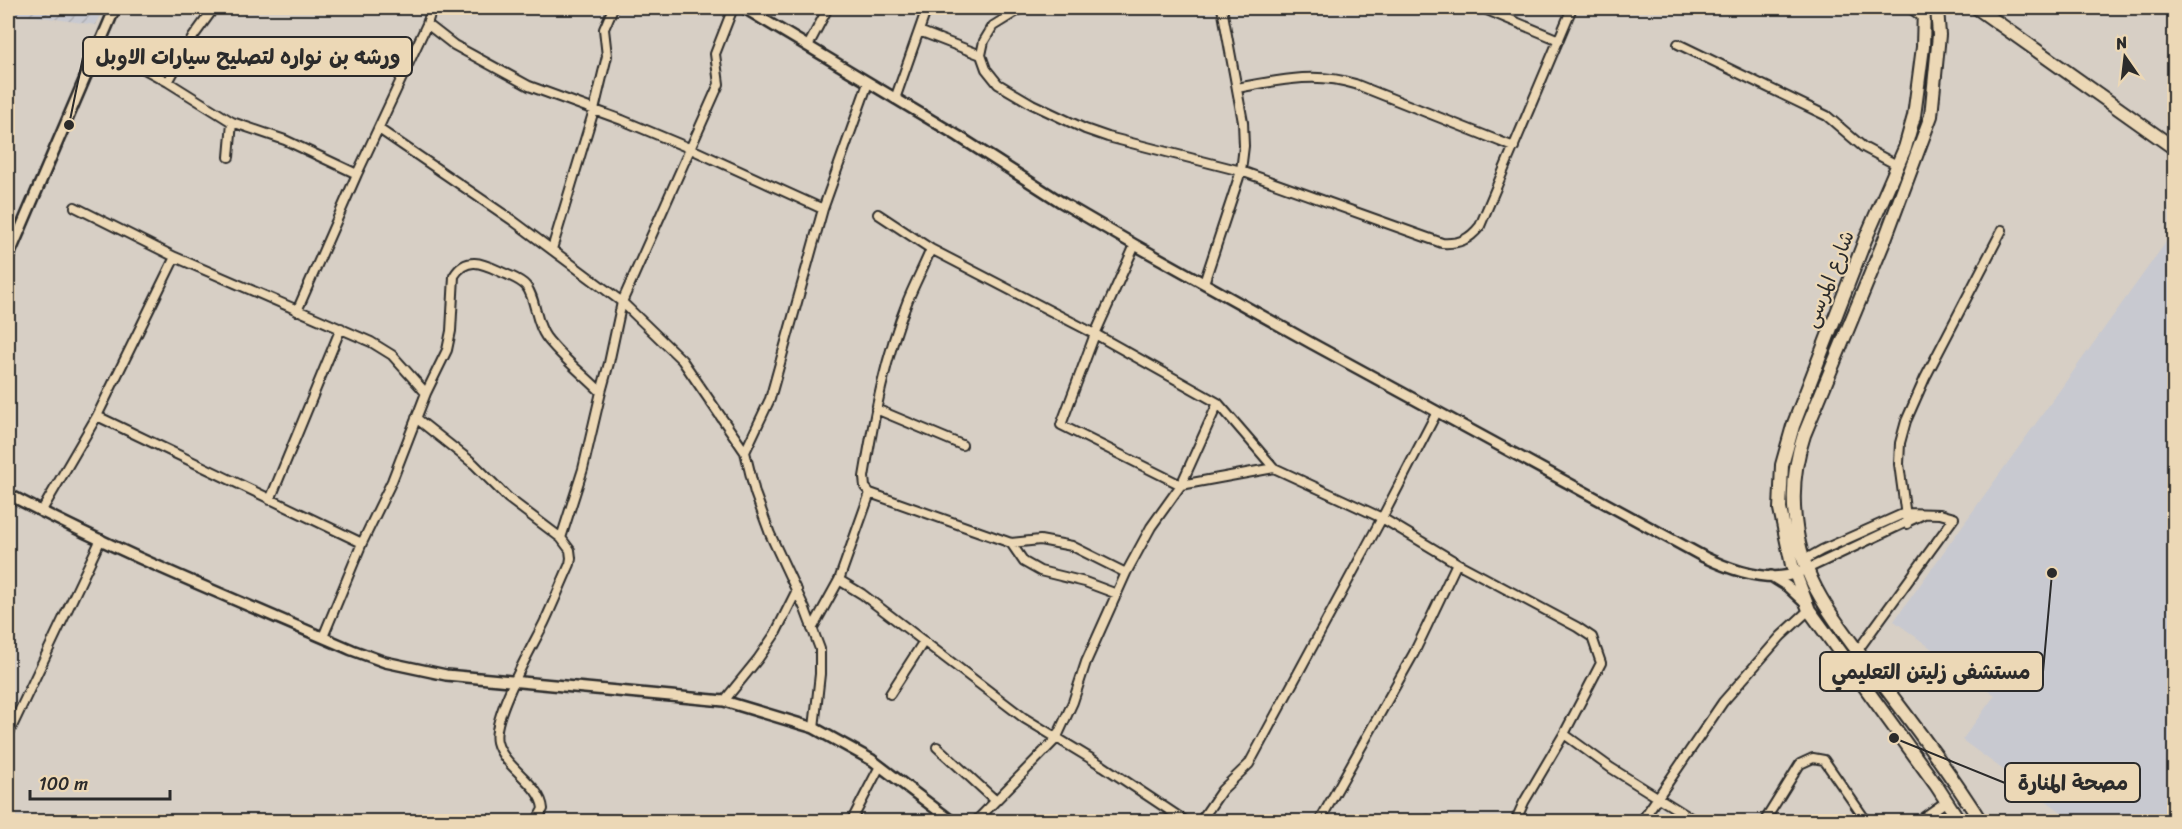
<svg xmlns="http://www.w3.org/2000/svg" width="2182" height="829" font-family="Sriracha,'Playpen Sans Arabic',sans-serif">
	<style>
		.built { fill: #c8c9d0 }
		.industrial { fill: url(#industrial-furrows) }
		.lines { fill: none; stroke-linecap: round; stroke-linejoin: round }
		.minor-casing { stroke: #2b2b2b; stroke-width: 12 }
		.tertiary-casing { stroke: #2b2b2b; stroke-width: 14 }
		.primary-casing { stroke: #2b2b2b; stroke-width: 16 }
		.minor { stroke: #ecd8b6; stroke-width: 8 }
		.tertiary { stroke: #ecd8b6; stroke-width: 9 }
		.primary { stroke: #ecd8b6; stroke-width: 12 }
		.labels { text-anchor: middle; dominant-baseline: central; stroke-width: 4.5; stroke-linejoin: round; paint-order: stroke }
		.street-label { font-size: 20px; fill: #2b2b2b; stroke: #ecd8b6 }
		.leader { fill: none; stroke: #2b2b2b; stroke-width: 2 }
		.callout-dot { fill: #2b2b2b; stroke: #ecd8b6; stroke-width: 2 }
		.callout { fill: #ecd8b6; stroke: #2b2b2b; stroke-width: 2 }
		.callout-label { font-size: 21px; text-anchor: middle; font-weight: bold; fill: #2b2b2b }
	</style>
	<defs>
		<pattern id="industrial-furrows" width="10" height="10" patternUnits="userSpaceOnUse" patternTransform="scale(1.5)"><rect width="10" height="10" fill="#c8c9d0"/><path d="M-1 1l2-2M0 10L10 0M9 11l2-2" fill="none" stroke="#acadb3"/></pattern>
	</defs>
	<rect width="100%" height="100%" fill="#d7cfc5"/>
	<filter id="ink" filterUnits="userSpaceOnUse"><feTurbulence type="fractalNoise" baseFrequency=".0167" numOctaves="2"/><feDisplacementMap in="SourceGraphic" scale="12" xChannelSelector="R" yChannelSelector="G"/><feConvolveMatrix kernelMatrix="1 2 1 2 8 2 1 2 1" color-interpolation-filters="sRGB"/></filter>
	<g filter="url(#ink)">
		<!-- built -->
		<path class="built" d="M2174,231V818L2172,822L2074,821L1962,740L1995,695L1894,621Z"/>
		<!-- industrial -->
		<path class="industrial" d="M8,8H103L96,25L8,12Z"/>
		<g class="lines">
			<defs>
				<path id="minor" d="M1022,8L993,26L984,41L981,55L986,69L998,84L1032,104L1085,129L1108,137L1241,171L1442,243C1459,244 1469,240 1480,226L1572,8
					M1482,8L1559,40
					M1910,8L1925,19
					M427,24L454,45L529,86L622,120L689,148L823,209
					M919,31L981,55
					M1678,44L1827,116L1863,147L1897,165
					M100,45L168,82L232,122L285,140L357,174
					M808,46L828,8
					M168,82L193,37L214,8
					M1237,88C1276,81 1315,71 1355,84L1514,147
					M895,99L927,8
					M379,129L512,220L622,302L682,360L745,452
					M229,157L232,122
					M75,207L175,257L371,342L392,355L426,393
					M878,214L931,249L1095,334L1218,403
					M1135,245L1095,334L1061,425L1181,485L1274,468
					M552,249L594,110L607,56L604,29L613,8
					M931,249C924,266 915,283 908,300C885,357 874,417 864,477L865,487L870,493L1011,543L1040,540L1072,546L1126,573
					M1204,283L1241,171L1244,146L1243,122L1222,8
					M297,311L357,174L427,24L432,8
					M876,409L962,445
					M97,416L362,543
					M416,418L474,464L508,498L561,538L570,550L571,558L570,564C561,584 553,604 544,623C532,647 491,718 497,742C503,767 541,784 543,809L536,822
					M270,500L341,328
					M41,512L97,416L175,257
					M1907,524L1899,464L1900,443L1906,421L1925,378L2002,230
					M561,538L583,469L601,392L609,363L622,302L719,84L715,54L733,8
					M1011,543L1024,562L1040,571L1085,582L1117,594
					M1804,560L1822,550L1905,513L1940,514L1954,518L1858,650
					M1457,563L1577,627L1592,637L1601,663L1564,734L1524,802L1515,822
					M1807,569L1924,514
					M839,580L870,493
					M812,629L839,580L862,594L1024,718L1103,766L1187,822
					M323,637L362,543L392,481L426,393L447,350L451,331L454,276C468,253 487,266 506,274C512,277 521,280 526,286C536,298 535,322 546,337C561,357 583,374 601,392
					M890,694L924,641
					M724,701L758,659L775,634L797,590
					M814,728L820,674V649L805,609L770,534L755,493L745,452L770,399L823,209L868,83
					M1564,734L1611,768L1697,822
					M8,735L101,539
					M937,747L995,800
					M851,822L880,766
					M975,822L1056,739L1073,702L1086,662L1126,573L1151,527L1181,485L1218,403L1274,468L1382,518L1457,563L1414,653L1319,822
					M1200,822L1222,790L1249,764L1382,518L1437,412
					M1427,822L1428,820
					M1641,822L1723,702L1781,636L1809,610
					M1764,822L1800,764L1813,758L1824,760L1867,822
					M1917,822L1947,801"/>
				<path id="tertiary" d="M744,8L958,136L1061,202L1135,245L1311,343L1704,557C1731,570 1770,584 1800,572
					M8,258L115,8
					M8,494C119,553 237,600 352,650L385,662L446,675L724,701L814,728L872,760L953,822
					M1771,576L1787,586L1804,602"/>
				<path id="primary" d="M1924,8L1923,47L1914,116L1905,148L1865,240L1793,426L1782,465L1780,509L1792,565L1809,610L1936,785L1960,822
					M1937,8L1939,35L1931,116L1885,239L1804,435C1786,489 1792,549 1821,598C1840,631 1866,661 1888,691C1921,734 1952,776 1981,822
					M1977,8L2174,148"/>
			</defs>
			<!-- minor casing -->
			<use href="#minor" class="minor-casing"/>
			<!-- tertiary casing -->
			<use href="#tertiary" class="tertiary-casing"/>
			<!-- primary casing -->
			<use href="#primary" class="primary-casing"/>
			<!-- minor -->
			<use href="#minor" class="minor"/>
			<!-- tertiary -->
			<use href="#tertiary" class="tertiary"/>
			<!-- primary -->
			<use href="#primary" class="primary"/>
		</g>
	</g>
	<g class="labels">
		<!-- street labels -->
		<g class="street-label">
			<text transform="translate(1829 279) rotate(-68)">شارع المرسى</text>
		</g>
	</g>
	<!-- callouts -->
	<path class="leader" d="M69 125L83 57M2052 573L2043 672M1894 738L2005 783"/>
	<g class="callout-dot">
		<circle cx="69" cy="125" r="6"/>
		<circle cx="2052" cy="573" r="6"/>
		<circle cx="1894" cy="738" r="6"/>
	</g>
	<g class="callout">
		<rect x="83" y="37" width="329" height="39" rx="6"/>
		<rect x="1820" y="652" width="223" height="39" rx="6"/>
		<rect x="2005" y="763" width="135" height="39" rx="6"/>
	</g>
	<g class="callout-label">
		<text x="248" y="64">ورشه بن نواره لتصليح سيارات الاوبل</text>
		<text x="1931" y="679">مستشفى زليتن التعليمي</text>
		<text x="2073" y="790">مصحة المنارة</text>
	</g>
	<!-- margin -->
	<rect width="2182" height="829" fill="none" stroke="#ecd8b6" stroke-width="30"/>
	<rect x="15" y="15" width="2152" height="799" fill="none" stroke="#2b2b2b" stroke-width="2" filter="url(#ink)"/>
	<!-- north arrow -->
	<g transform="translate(2125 57) rotate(346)" stroke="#ecd8b6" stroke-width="4.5" paint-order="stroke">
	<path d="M0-4.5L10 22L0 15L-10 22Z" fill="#2b2b2b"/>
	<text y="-9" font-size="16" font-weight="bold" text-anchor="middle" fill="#2b2b2b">N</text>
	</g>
	<!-- scale -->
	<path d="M30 790v9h140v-9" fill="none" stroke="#2b2b2b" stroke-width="3"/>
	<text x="39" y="790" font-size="18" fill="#2b2b2b" stroke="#ecd8b6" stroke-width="4.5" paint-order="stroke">100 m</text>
</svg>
